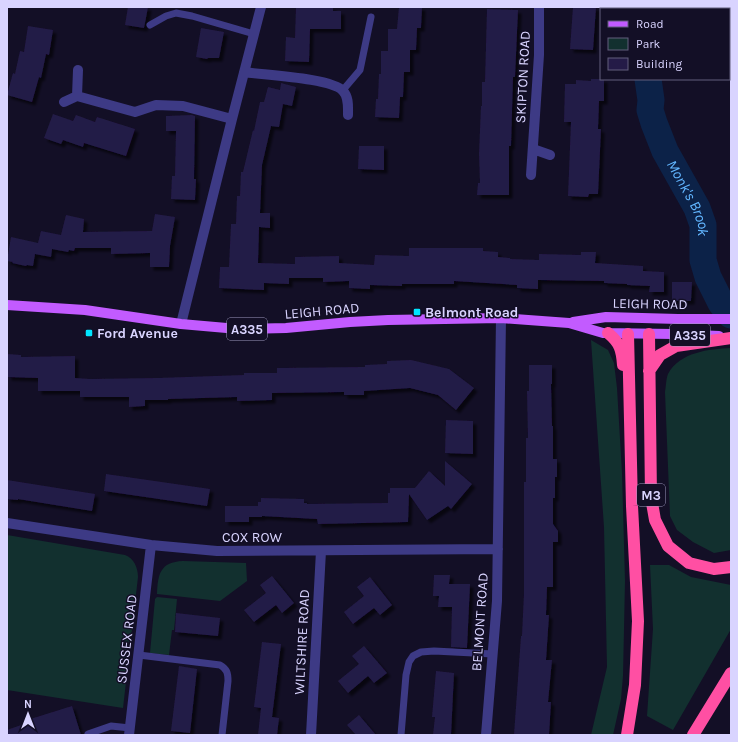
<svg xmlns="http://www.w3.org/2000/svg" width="738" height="742" font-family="Karla,sans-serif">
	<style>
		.green { fill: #12302f }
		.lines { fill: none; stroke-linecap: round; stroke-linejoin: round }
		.river { stroke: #0c2248; stroke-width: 27 }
		.building { fill: #241b47; filter: url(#shadow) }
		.lane { stroke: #3d3a85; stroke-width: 7 }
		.street { stroke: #3d3a85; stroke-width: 10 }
		.primary { stroke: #c25bff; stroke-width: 10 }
		.highway { stroke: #ff4fa3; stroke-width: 12 }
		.poi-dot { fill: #00e5ff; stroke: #130f26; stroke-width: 1.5 }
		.labels { text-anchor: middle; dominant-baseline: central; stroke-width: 3; stroke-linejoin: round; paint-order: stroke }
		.shield { fill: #130f26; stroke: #9e99be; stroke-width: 1 }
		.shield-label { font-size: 13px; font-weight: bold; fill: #d9d4ff }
		.street-label { font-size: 14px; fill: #d9d4ff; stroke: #130f26 }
		.poi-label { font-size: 14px; font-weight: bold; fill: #d9d4ff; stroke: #130f26; text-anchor: start }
		.water-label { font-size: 15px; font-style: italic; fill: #62b6ff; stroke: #130f26 }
	</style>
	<defs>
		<filter id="shadow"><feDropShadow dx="3.5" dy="3.5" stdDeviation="1" flood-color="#0009"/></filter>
	</defs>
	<rect width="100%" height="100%" fill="#130f26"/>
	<!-- green -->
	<path class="green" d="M591,340L608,350L614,363L617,388L622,473L625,581L623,676L621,699L613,735H591L607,667L604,527Z
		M731,348V550L714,553L693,542L677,530L670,516L665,392C666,387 666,379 668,374C680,352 709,349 731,348Z
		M7,535L125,555C134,558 138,568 138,577L123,708L7,690Z
		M183,561L246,563L247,581L220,601L157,594C158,574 160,562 183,561Z
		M650,565H669L691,577L731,585V629L673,730L647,716L653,629Z
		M157,597L177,599L174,630H172L169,655L150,653L155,599Z"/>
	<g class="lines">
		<!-- river -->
		<g class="river">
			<path d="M633,7V9"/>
			<path id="s1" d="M648,79L651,100L650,110L654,123L665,151L697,208L703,225V260L708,277L721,303L731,315"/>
		</g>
	</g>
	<!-- building -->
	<path class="building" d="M128,7H148L144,28L125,25Z
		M296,7H333V11H341V29H310L309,62L285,61L286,37L295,38Z
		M399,7H422L421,28H417L416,50H410V72H404L403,97H400L399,118L375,117L376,99H378L379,74H381V51H388V29H397Z
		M573,7H596L593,50L570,49Z
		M487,9L518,10L515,77H513L511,146H509V195H477L478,183H480L479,154L481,106H482V82H485Z
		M28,26L53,30L49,55L46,54L41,78L39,77L32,102L7,95L13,73L15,74L20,51L24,52Z
		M201,28L224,32L219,58H208L207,59L196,57Z
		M591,79H604V101H599L598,129H601L598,194H589L588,197L568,196L571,122H564L565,84H576V80L591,81Z
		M281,83L296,87L292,106L283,104L279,127L271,126L262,165L260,213H270V228L259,227L258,263L295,264V257L339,256V263L374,265L375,255L409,256V248H483V251L498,252V257L510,258V259L539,260V254L581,255V252H596L595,263L643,266V271L664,272V292H649L650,286L627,285V284L604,283V281L538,280V289L517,288V285L454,281V284H402V286L370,285V289L349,288V281L323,282V278H289V284L264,283V290L219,288L220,267H229L231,224H236L237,196H240L241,172H243L253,130L254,131L260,102H264L268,87L280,90Z
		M53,114L73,121L76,115L95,122L97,117L135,129L126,156L84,143L83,147L63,140L61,144L44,138Z
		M192,115L195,116L194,179H196L195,200L171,199L172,176H175L176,131H166V116Z
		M359,146H384V170L358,169Z
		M155,214L175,217L170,246L169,267H150V253L111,254V248H75L74,251L69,250L68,252L52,249L51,257L35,254L33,266L27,265L26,266L12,263L13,262L7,261L11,237L38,243L41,231L61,235L66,215L84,219L83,232L152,231Z
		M672,282H692L691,301H672Z
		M7,354L21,355V357L75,356V378L90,379L158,378L244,375V373H277V368L365,367V365L387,364V361L411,360L449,369L474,388L456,410L438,395L410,388L364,391V395H344V392L272,393V400L237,401V397L168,399V400H145V406L129,407V397H80V391H38V378L8,377Z
		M529,365H552V384H551L552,426H553V459H557V477H555V498H553V524L558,531V542H553V587H547L546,615H549L546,660H552L548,702H551L549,735H514L521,636H522L524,593V482H526V438H528L527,391H529Z
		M446,420L473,421V454L445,453Z
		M445,461L472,484L451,509L448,506L427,520L409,494L408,522L318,524L317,519L262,516V517H249V522H225V506H258V502H261V498L304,499V503H307V504L388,503V493H390V488H415L429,471L445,486Z
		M106,474L210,489L207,506L104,491Z
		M7,480L95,494L92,511L18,499V500L7,499Z
		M434,575H450L449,584H470L467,648L451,647L452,607H438L439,596H433Z
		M272,576L294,603L282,613L276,605L254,622L244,610L266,593L260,585Z
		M370,577L392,605L380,615L374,608L353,624L344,612L364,596L357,587Z
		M176,613L220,618L218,636L175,632Z
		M262,642L281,644L272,717L279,718L277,735H258L261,708L254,707Z
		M364,646L387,673L374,683L368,676L348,693L338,681L359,664L352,656Z
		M179,666L197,669L190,733L171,731Z
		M436,671L454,673L451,735H433L435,717H432Z
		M72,706L81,735H7V730L24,724V721Z
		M359,715L376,735H356L347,725Z"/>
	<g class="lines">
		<!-- lane -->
		<path class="lane" d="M729,9V64L731,72
			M150,25L166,16L176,13L192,16L254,34
			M343,90L360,70L371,17
			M139,655L220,665C227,669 228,673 228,681L222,735
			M88,734L111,726L130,728
			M401,735L406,675L409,662L413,656L421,652L434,651L493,654"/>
		<!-- street -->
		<path class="street" d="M244,72C263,75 332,78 343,91C349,97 348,107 348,115
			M77,96L78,70
			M64,102L77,96L135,112L156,105L183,106L232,119
			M533,149L550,155
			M531,175L539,55V7
			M181,324L232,119L261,7
			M7,523L151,545L217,551L498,549
			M129,735L151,545
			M311,735L321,551
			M486,735L497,601L501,318"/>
		<!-- primary -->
		<path class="primary" d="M7,305L85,310L181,324L238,329L286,328L350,322L388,320L501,318L569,323L603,333L673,334L719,336
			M573,322L606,317L678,319H731"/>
		<!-- highway -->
		<path class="highway" d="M608,333C620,343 622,350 623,365
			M649,334L651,497L655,520L668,546L689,563L714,569L731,567
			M649,371L660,355L676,346L731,338
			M627,735L635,685L638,621L632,506L628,334
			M693,735L731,673"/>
	</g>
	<!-- markers -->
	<g class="poi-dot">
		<rect x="413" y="308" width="8" height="8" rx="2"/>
		<rect x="85" y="329" width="8" height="8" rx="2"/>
	</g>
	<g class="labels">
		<!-- shield labels -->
		<g class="shield">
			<rect x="227" y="318" width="40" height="22" rx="3"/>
			<rect x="670" y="324" width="40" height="22" rx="3"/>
			<rect x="637" y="484" width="28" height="22" rx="3"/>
		</g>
		<g class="shield-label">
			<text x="247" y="329">A335</text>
			<text x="690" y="335">A335</text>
			<text x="651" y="495">M3</text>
		</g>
		<!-- street labels -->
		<g class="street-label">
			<text transform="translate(523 77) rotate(-87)">SKIPTON ROAD</text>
			<text transform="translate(650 304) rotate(1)">LEIGH ROAD</text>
			<text transform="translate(322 311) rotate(-5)">LEIGH ROAD</text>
			<text x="252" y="537">COX ROW</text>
			<text transform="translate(480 622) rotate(-86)">BELMONT ROAD</text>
			<text transform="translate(127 639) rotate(-83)">SUSSEX ROAD</text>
			<text transform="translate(302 642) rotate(-87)">WILTSHIRE ROAD</text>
		</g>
		<!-- poi labels -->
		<g class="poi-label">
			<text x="425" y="312">Belmont Road</text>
			<text x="97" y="333">Ford Avenue</text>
		</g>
		<!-- water labels -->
		<g class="water-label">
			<text stroke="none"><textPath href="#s1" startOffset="128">Monk's Brook</textPath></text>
		</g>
	</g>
	<!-- border -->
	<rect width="738" height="742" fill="none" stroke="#d9d4ff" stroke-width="16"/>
	<!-- legend -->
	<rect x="600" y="8" width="130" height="72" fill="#130f26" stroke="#625e7d"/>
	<rect x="608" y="21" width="20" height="6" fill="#c25bff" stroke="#625e7d"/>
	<text x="636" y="28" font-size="12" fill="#d9d4ff">Road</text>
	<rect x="608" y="38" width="20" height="12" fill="#12302f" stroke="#625e7d"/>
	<text x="636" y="48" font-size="12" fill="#d9d4ff">Park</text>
	<rect x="608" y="58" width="20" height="12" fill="#241b47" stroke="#625e7d"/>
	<text x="636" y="68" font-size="12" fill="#d9d4ff">Building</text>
	<!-- north arrow -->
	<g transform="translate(28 714)" stroke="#130f26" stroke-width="3" paint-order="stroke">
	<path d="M0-3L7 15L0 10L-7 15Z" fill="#d9d4ff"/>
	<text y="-6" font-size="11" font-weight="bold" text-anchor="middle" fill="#d9d4ff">N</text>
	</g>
</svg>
